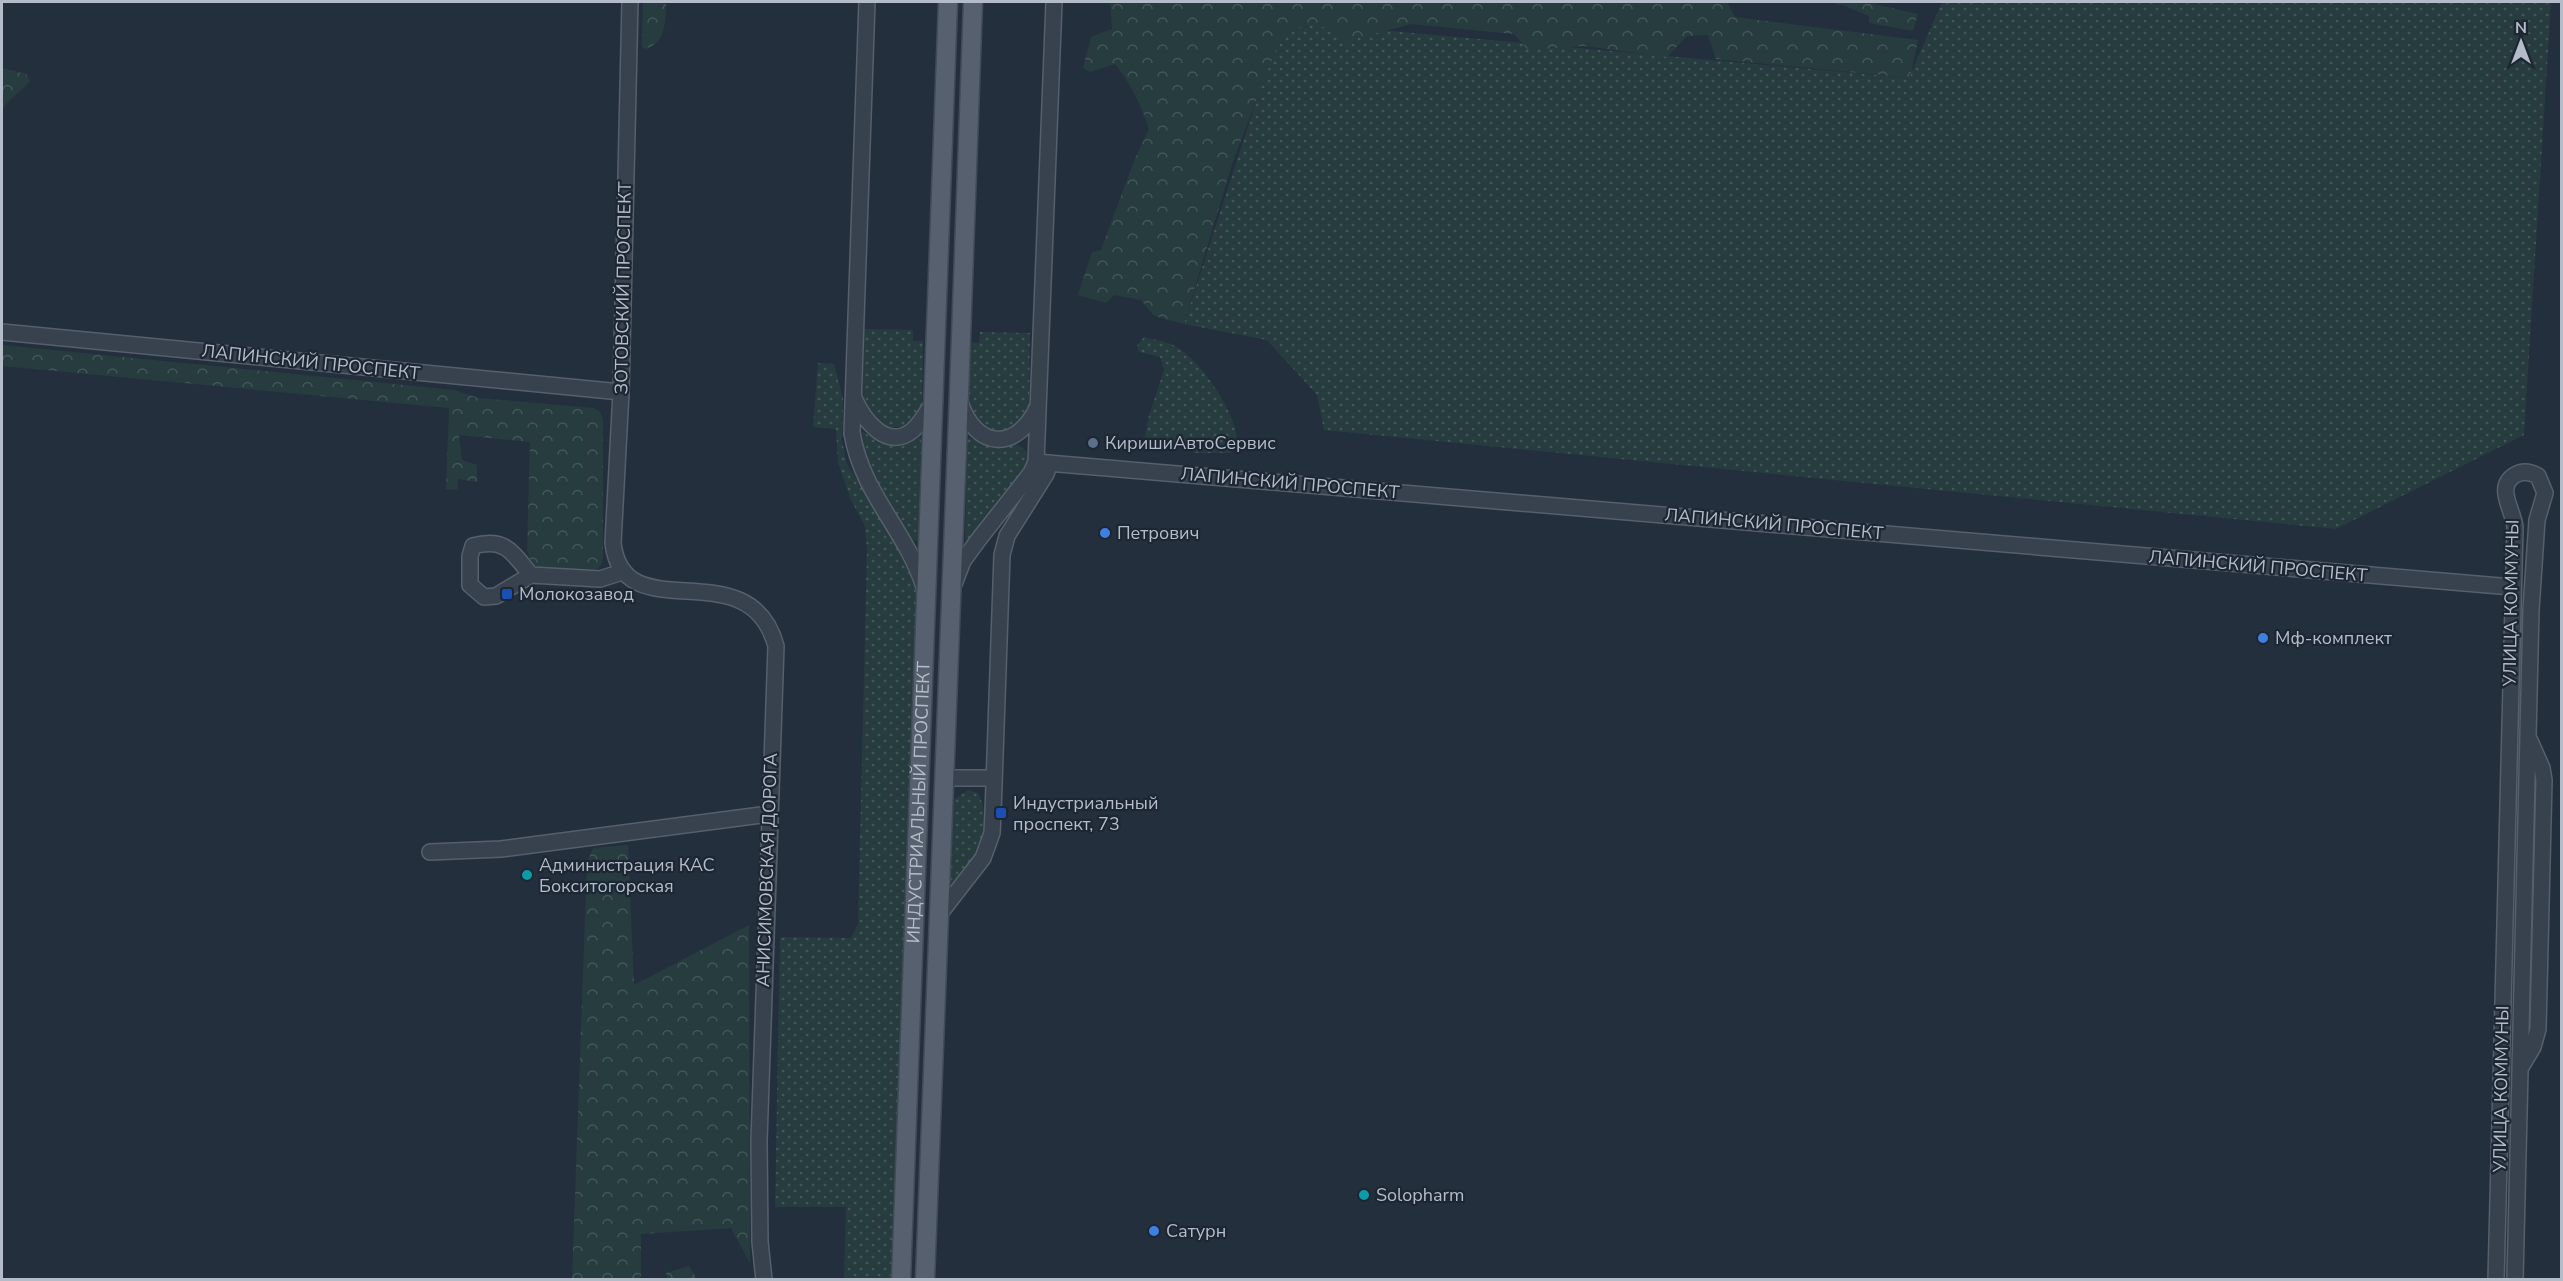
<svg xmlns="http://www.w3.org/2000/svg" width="2563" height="1281" font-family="'Nunito Sans',sans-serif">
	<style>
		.grass { fill: url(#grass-dots) }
		.forest { fill: url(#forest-crowns) }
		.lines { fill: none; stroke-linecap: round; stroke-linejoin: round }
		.minor-casing { stroke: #565f6c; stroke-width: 18 }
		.major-casing { stroke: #414a57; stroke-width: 21 }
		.minor { stroke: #38414e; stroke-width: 15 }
		.major { stroke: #56606e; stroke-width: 18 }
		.service-dot { fill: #5c6f8a; stroke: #1d2633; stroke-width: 2 }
		.shop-dot { fill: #3f7fe0; stroke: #1d2633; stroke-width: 2 }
		.transit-dot { fill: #1a4fb4; stroke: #1d2633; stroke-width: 2 }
		.culture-dot { fill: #0f9aa8; stroke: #1d2633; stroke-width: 2 }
		.labels { text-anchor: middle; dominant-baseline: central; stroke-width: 4.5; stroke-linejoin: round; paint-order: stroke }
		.street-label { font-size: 18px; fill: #b4bcc9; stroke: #1d2633 }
		.poi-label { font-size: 18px; fill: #b4bcc9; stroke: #1d2633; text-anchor: start }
	</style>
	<defs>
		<pattern id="grass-dots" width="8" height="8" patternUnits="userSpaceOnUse" patternTransform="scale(1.5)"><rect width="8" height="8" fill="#263c3f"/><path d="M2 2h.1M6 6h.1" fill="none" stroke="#435659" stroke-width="1.8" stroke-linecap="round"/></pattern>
		<pattern id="forest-crowns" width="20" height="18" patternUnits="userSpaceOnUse" patternTransform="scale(1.5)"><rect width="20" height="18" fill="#263c3f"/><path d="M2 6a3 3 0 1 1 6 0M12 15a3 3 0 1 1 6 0" fill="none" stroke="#435659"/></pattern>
	</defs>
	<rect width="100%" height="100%" fill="#242f3e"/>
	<!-- grass -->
	<path class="grass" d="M1942,2H2551L2524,435L2336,529L1324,430L1317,395L1267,340L1184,324L1282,21L1909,78Z
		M864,329L913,330V341H923L922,405L920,412L903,427H881L862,401Z
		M980,332L1030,333L1029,408L1022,420L1009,430L1002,431L987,429L976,421L968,404L969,342L979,343Z
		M1144,337C1154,340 1166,341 1175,346C1202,361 1238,415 1238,446L1230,453H1194L1181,443L1143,447L1149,416L1164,370L1160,357L1139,352L1137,346Z
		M818,363L834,364L843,398L842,441L847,464L909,559L918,580L893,1279H844L846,1207H775L780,937L851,938L858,924L867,550L865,526L850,498L838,463L836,429L813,427Z
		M859,430C887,445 886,442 917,436L921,438L918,541L911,540L864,470Z
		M970,438L989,445H1018C1028,450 1030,457 1027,467L970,541H965L967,439Z
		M968,790L978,793C995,829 977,854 957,884L951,883L949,880L952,801Z"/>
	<!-- forest -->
	<path class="forest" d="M643,2H666C666,19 666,44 645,49L642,47Z
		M1110,2H1727L1735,17L1918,40L1910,78L1716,59L1708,35L1687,36L1667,57L1584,46L1528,50L1514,34L1411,24L1347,41L1333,29L1305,24L1280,39L1233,161L1184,324L1154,316L1141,300L1114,295L1106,303L1078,295L1092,252L1101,250L1134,161L1149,129C1141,105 1131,84 1115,64L1090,72L1083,68L1091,37L1112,29Z
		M1826,2H1866L1918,14L1913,31L1869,23V16L1843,5Z
		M2,68L26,74L30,81C21,92 7,99 2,111Z
		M2,345L454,390L479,398L594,408L600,412L603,419V559L600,567L594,570C580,570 548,573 536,566C530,563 529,556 527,550L530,442L459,435L462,460L477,465V482L458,479L457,490L446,489L449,408L2,366Z
		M628,845L634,985L749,925L750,1263L731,1228L641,1234V1279H572L587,863L593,848Z
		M689,1266L697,1279H668L666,1273Z"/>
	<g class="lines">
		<defs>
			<path id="minor" d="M630,2L621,392L613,543C623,633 749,547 776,646L759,1141L760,1242L764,1280
				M867,2L852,433C862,494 906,530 924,587
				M2,332L621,392
				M854,398C863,419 887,452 913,430C922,422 928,410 935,400
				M960,402C976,450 1017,452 1038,406
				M1036,462L2512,587
				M531,575C512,552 505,537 473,546L470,556V585L484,597L496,596L531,575L600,579L622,572
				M954,584L963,561L979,539L1031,473L1036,462L1054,2
				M943,778H994
				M430,852L501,849L769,814
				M938,916L983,858L992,833L993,813L1002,555L1007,536L1046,474L1050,463
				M2521,1067L2533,1047L2538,1029L2544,780L2542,768L2530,741
				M2496,1280L2515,527C2513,509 2495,487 2515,475C2523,470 2531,472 2538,476L2545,493L2537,520L2531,610L2515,1280"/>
			<g id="major">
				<path id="s1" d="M901,1280L948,2"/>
				<path d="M925,1280C940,853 959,428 973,2"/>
			</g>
		</defs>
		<!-- minor casing -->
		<use href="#minor" class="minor-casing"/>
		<!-- major casing -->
		<use href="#major" class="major-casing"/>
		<!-- minor -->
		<use href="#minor" class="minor"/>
		<!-- major -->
		<use href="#major" class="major"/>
	</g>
	<!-- markers -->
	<circle class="service-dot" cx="1093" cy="443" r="6"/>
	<g class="shop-dot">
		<circle cx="1105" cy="533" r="6"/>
		<circle cx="2263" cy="638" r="6"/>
		<circle cx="1154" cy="1231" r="6"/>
	</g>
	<g class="transit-dot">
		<rect x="501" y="588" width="12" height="12" rx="3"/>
		<rect x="995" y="807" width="12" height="12" rx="3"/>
	</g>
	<g class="culture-dot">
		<circle cx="527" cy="875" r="6"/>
		<circle cx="1364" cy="1195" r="6"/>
	</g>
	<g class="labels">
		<!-- street labels -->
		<g class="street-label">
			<text transform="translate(623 288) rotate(-89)">ЗОТОВСКИЙ ПРОСПЕКТ</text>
			<text transform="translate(311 362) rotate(6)">ЛАПИНСКИЙ ПРОСПЕКТ</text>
			<text transform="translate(1290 483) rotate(5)">ЛАПИНСКИЙ ПРОСПЕКТ</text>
			<text transform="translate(1774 524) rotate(5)">ЛАПИНСКИЙ ПРОСПЕКТ</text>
			<text transform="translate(2258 566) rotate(5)">ЛАПИНСКИЙ ПРОСПЕКТ</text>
			<text transform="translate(2511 603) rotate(-89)">УЛИЦА КОММУНЫ</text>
			<text stroke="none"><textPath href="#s1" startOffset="478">ИНДУСТРИАЛЬНЫЙ ПРОСПЕКТ</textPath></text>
			<text transform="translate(767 870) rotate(-88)">АНИСИМОВСКАЯ ДОРОГА</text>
			<text transform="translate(2501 1089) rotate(-89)">УЛИЦА КОММУНЫ</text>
		</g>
		<!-- poi labels -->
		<g class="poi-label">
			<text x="1105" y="443">КиришиАвтоСервис</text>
			<text x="1117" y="533">Петрович</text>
			<text x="519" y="594">Молокозавод</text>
			<text x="2275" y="638">Мф-комплект</text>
			<text x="1013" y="803">Индустриальный<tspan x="1013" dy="21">проспект, 73</tspan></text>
			<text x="539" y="865">Администрация КАС<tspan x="539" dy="21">Бокситогорская</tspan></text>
			<text x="1376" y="1195">Solopharm</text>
			<text x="1166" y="1231">Сатурн</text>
		</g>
	</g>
	<!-- border -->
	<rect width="2563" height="1281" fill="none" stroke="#b4bcc9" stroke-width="6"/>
	<!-- north arrow -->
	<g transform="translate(2521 42)" stroke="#1d2633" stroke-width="4.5" paint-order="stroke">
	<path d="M0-4.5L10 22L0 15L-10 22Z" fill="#b4bcc9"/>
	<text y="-9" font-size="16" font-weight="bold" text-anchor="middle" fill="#b4bcc9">N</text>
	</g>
</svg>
